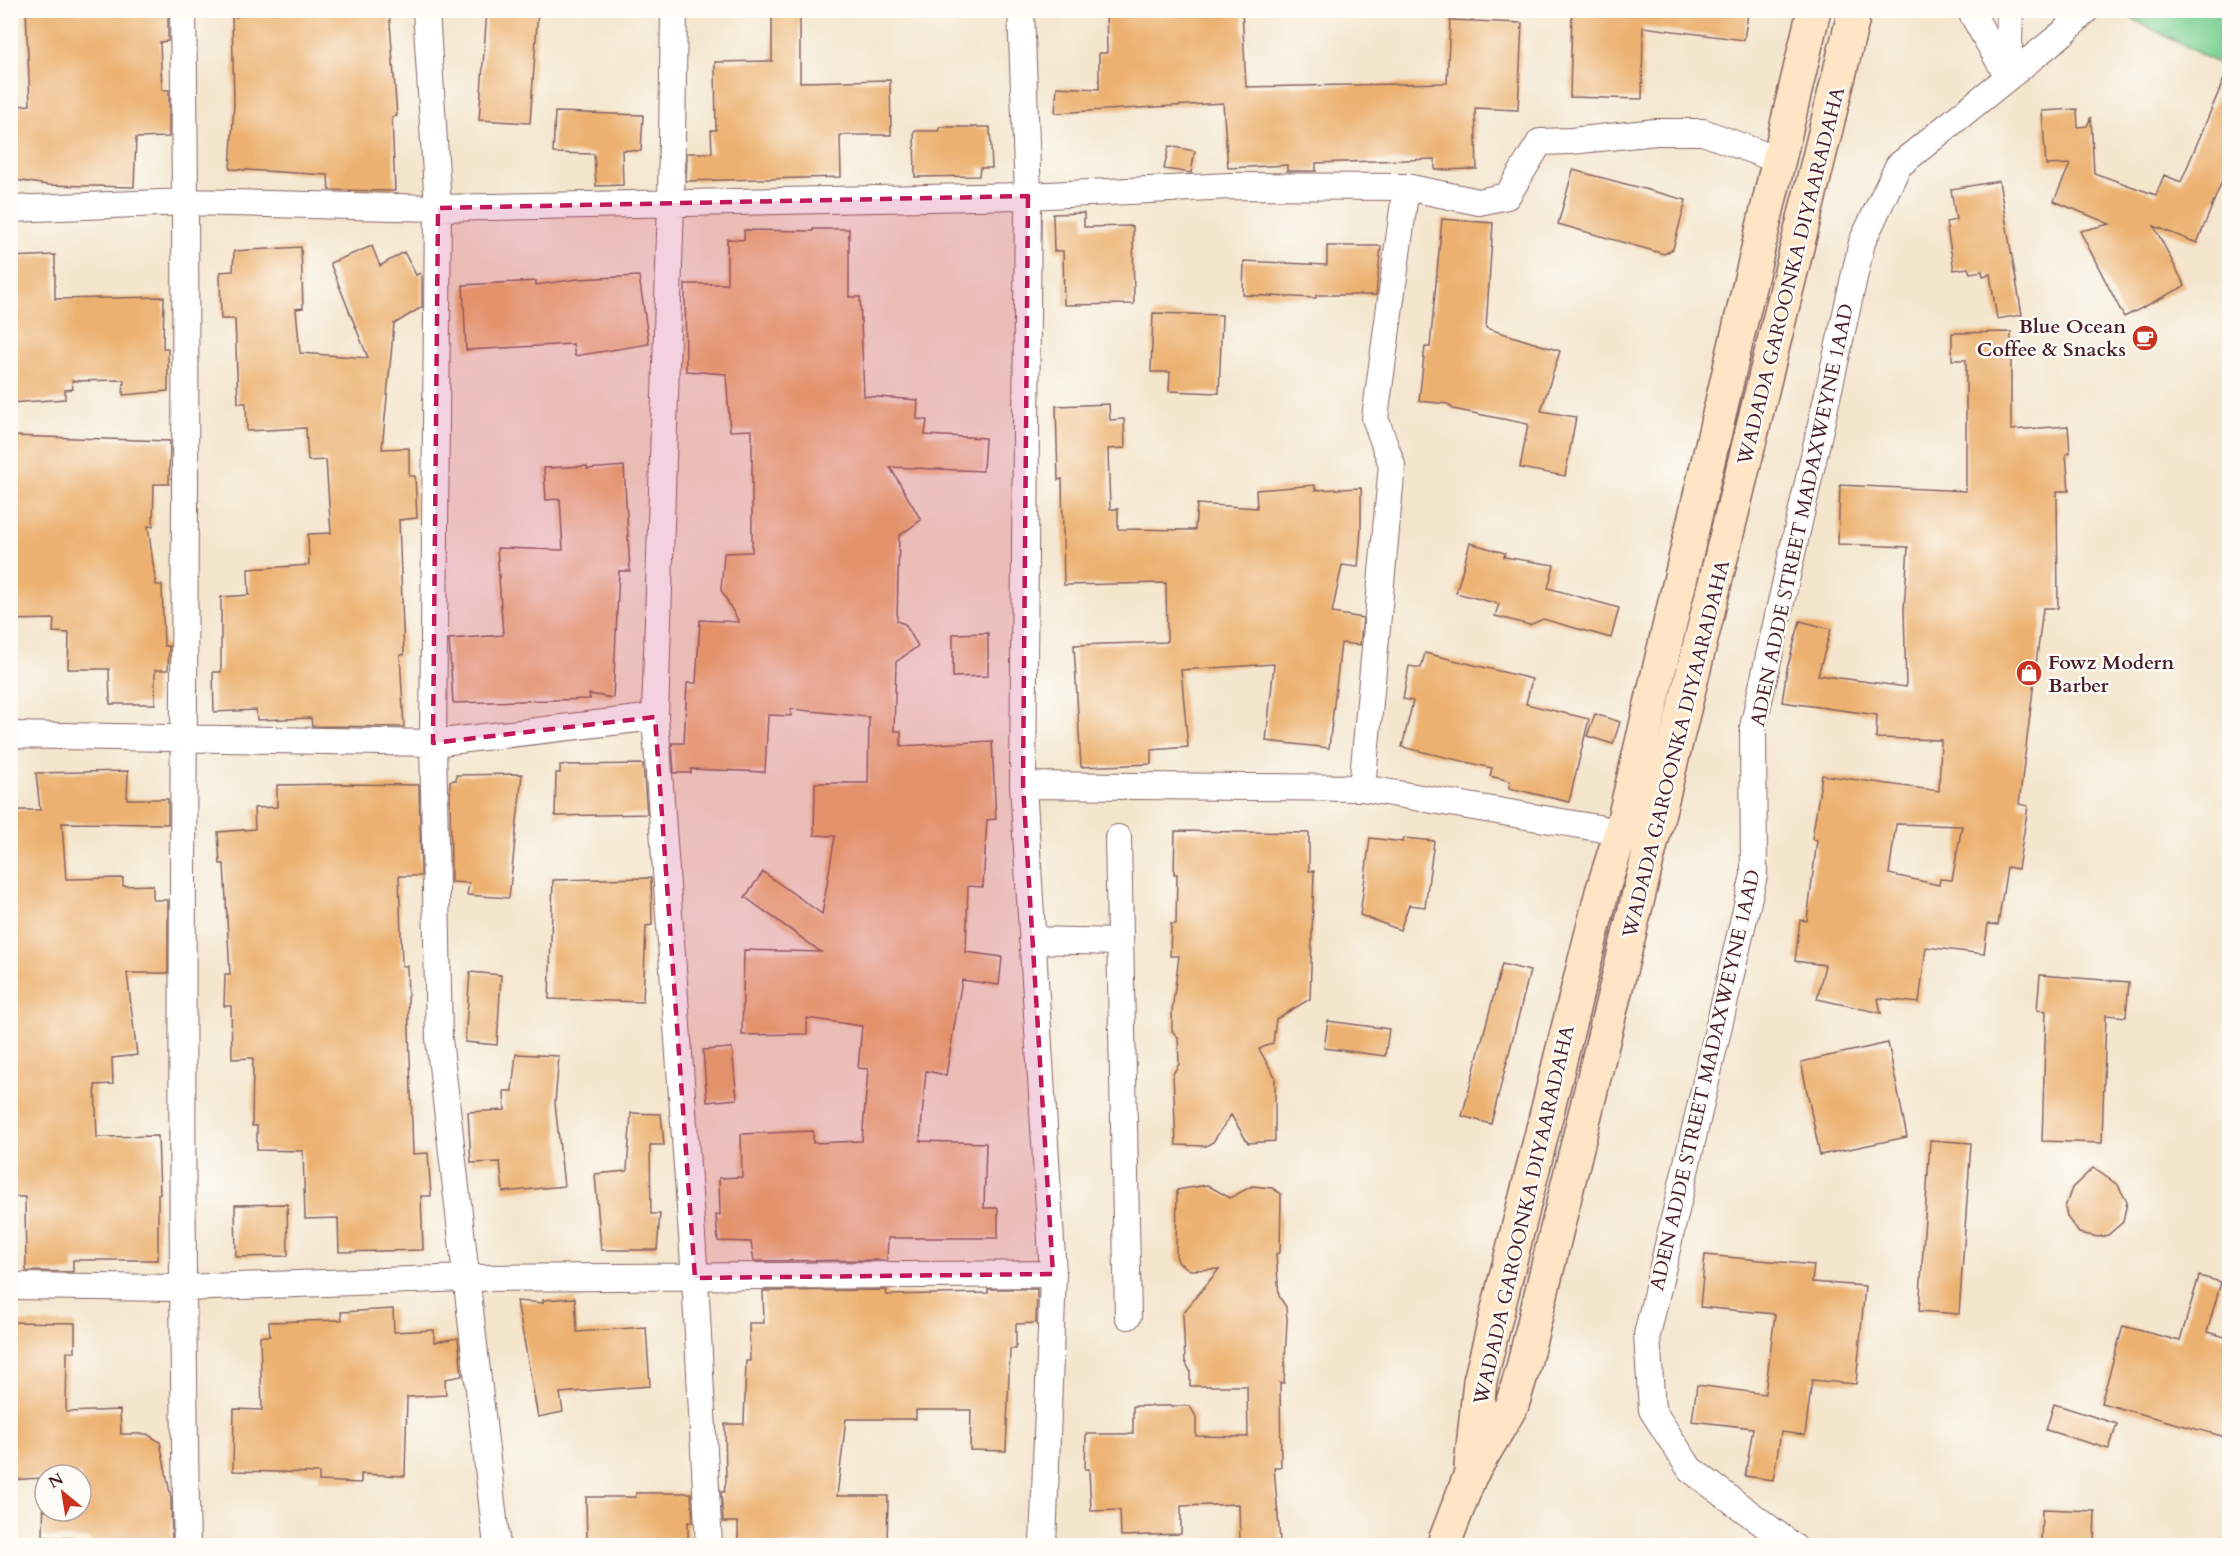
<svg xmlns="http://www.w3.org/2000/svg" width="2240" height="1556" font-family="Cardo,serif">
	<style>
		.green { fill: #7bd093; stroke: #62785f; stroke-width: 1.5 }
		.building { fill: #ecb16f; fill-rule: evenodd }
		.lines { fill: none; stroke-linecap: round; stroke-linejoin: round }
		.street-casing { stroke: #866464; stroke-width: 28 }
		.secondary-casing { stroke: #866464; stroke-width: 36 }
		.street { stroke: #fff; stroke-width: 26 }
		.secondary { stroke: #fde5c5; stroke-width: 33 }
		.marked { fill: #c2185b; fill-opacity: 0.2; stroke: #c2185b; stroke-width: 4.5; stroke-dasharray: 12 8; stroke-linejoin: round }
		.labels { text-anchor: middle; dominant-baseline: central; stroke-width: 5; stroke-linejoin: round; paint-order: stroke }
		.street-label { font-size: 20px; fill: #4a1f2b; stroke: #fdfcf7 }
		.poi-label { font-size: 20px; font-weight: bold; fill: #4a1f2b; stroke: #fdfcf7; text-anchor: end }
	</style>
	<rect width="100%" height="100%" fill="#fdfcf7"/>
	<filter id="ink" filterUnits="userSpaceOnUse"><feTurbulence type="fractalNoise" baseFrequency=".0167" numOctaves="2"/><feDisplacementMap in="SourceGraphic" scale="12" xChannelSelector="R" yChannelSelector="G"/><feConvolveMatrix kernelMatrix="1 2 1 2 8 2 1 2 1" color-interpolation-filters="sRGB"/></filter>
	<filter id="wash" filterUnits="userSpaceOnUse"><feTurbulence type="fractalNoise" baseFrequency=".008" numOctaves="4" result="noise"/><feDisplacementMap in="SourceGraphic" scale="24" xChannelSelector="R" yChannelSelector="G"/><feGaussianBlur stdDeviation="1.35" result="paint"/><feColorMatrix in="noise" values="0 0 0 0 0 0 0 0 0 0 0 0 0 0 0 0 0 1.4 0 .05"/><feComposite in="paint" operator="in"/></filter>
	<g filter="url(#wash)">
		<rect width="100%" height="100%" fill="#f4e5cd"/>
		<!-- green -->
		<path class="green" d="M2126,10L2229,11V69L2125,15Z"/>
		<g id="blocks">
			<!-- building -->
			<path class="building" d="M26,10H168V41L160,42L162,90H169V137L136,138L134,187L47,185L10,179V112L17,111V106L30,105Z
				M237,10H389L397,116L392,117L395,191L329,190L328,175L230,169L234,103L232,17H237Z
				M487,10H538L530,123L479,120Z
				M772,10H800V82L890,80L891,135H840L841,177L686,181L687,153H712L711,130H716L715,62L772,61Z
				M1106,10H1242L1246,87L1447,83L1450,20L1522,23L1518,110L1475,108L1477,169L1435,170V159L1316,163V171H1287V165L1228,168L1223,103L1055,113L1057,87L1099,89V53H1107Z
				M1572,10H1725L1748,14L1744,40L1643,27L1642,99L1570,97Z
				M2229,67V164L2197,243L2154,226L2185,286L2124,317L2080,231L2110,224L2054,201L2070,164L2046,165L2042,111L2077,109L2078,127L2087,126L2091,117L2094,173L2156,195L2164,175L2181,182Z
				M555,112L643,115L641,151L622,150L623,185L596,186L594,154L553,153Z
				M939,127H990L992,168H980L979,176L915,177L914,131H939Z
				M1169,146L1195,151L1191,173L1164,169Z
				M1573,170L1686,200L1673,249L1664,254L1558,224Z
				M1999,181L2022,315L1997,319L1990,274L1983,276L1982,271L1970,273L1968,268L1954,270L1946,222L1956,220L1951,189Z
				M1084,213V227L1133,226L1134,304L1064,305L1063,251H1054L1053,214Z
				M1442,219L1493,223L1486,328L1560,351L1541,411L1576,417L1565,476L1520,468L1528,424L1453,409L1448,404L1419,401L1425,347H1430Z
				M813,229H849V297H860L864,396L918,400L917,419L927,420L925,435L985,438L983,471L890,467L921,520L899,536L897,621L905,624L918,646L896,662L894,731H901V746L992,741L996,819L987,820L983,887L968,886L966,952L1002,957L999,985L962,980L946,1075L926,1071L920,1141L986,1143L984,1208H998V1238H888L887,1260L754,1261L751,1242L718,1241L716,1215H720L719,1178L742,1177L741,1134L813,1131V1143L862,1141L868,1069L858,1068L862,1026L807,1018V1034L742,1035L744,950L821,952L745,897L763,872L822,914L835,836L814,835L815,783H868L869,717L791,709V716L768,715L765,772L691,769V773H674L672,743H684L687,683H696L700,620L739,622L721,590L724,553L752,552V430L730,431L726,374L686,371L685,284H727V239L744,240V230L813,231Z
				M372,246L380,266L404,252L416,275L420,273L422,278V307L394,324L382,449L409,448V476H415L417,518L399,520L404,655H400L404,727L312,726L311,718L257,720L256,710L214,712L213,672H221V597L249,595L248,569L309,565L308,534L331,533L326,460L308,461L306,428L247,431L246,403H238L235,319H221L220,272L233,271L234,251L301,247L303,308L296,309L300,353L368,358L330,263Z
				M1327,246H1381L1376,295H1316V298L1243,295L1244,261L1327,265Z
				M55,255V299L164,297L163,348H168V391L123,395L124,380L72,381L73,389L65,390V399L10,403V257Z
				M639,276L649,344L575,356L573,344L466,350L463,285L536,281V285L578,279Z
				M1153,313L1222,315L1219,393L1169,391L1170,372H1151Z
				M2011,332V430L2068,426L2070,453L2066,454L2069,491H2057L2058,608H2043L2019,804L2028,806L2018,869L2007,867L1998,925L1988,924L1984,954L1926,947L1919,1003L1878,998L1881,1013L1817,999L1825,965L1795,961L1800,920L1807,921L1817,840L1812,839L1822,775L1939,791L1941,740L1876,738L1877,715L1782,702L1787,669L1800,621L1831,629L1818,675L1906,687L1904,609L1908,547L1838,544L1840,485L1966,491V360H1952V333ZM1896,824L1962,826L1952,880L1940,879L1939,885L1889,874Z
				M1109,404L1110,420L1124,419L1125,448L1108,449L1110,509H1118V529L1195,530L1197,504L1257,508L1256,490L1315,485V490L1361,488V530L1358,567L1342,565L1332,613L1363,618L1360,645L1341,643L1329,748L1266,741L1274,664L1181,670L1188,747L1151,750V764L1081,767L1074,645L1167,642L1166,583L1064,585L1062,479L1058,480L1056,406Z
				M10,436L170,441L169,484H154L153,526H148L156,585H162L164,646H169L168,670H155V704H110L109,669H68L69,633L53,632L54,619L10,620Z
				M587,466V469L624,466L630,571H619L613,698L589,694L590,699L453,703L449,639L503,635L497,548L563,550L560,499L546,500L544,468Z
				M1470,543L1505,553L1504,557L1554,565L1548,588L1619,608L1611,638L1543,619L1530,625L1495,616L1499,604L1456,593Z
				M988,633V676L953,677V634Z
				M1425,653L1532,679L1526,704L1589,719L1569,802L1509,788L1510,781L1490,776L1492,768L1402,747L1413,701L1403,699L1409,666L1421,668Z
				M1595,714L1620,722L1613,744L1587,736Z
				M643,764L647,814L555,816L556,773H560V765Z
				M128,771L127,799H168V824L62,823L66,879L123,878V886L153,885V900H168V973H127L137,1055L112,1058L113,1084L95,1085L97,1137L158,1136L160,1194H158V1260H73V1272L26,1271L25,1197H10V1084H15L10,1019V810H40L36,773Z
				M522,774L509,898L467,895L469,883L451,882L450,781L456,780V775Z
				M342,784L419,785L421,876H399L402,966H407L413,1154L428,1153L431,1196H421L423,1250L339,1252L338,1218L305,1219L303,1151L257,1150V1126H252L253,1058L232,1059L231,1006H224L225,974H230L224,864H220L218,832L255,829L254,808L277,807V785Z
				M1175,831L1309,833V871H1314L1310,999L1276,1019L1273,1043L1259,1049L1275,1077V1141L1248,1143L1231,1115L1213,1142L1206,1146L1176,1145L1173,1074L1179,1064L1178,1037L1172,1031V1011L1179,956H1170L1171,924H1176L1177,874H1174Z
				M1370,838L1403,842L1404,838L1434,841L1425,907L1409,905L1400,930L1360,915Z
				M651,878L652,925L646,926L643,1002L549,999L553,880Z
				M1502,964L1530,971L1491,1124L1462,1116Z
				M470,972L501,975L497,1045L465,1042Z
				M2040,975L2129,982L2126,1017L2106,1015L2102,1143L2042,1141L2046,1011L2037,1010Z
				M1328,1021L1389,1029L1385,1056L1324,1048Z
				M1888,1043L1907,1137L1820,1155L1801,1062Z
				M732,1048L737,1099L707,1102L703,1050Z
				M516,1054L559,1056L555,1103L564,1186L503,1192L500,1162L471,1163L468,1112L505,1110L504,1091H512Z
				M631,1113L661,1114L664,1145H650L651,1214H660L657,1250H601L595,1174L627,1171Z
				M1930,1140L1971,1143L1959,1314L1919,1311Z
				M2093,1168L2118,1185L2127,1202L2123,1222L2108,1235L2098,1237L2079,1233L2067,1217L2065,1207L2072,1188Z
				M1207,1185L1230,1198L1252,1186L1272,1188L1281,1194L1280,1252L1276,1254L1279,1296L1286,1307L1287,1320L1284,1383H1280L1281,1467H1274L1280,1541L1240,1542L1239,1504L1181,1506V1534L1121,1536L1120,1510L1091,1511L1089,1469H1085L1086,1434H1133V1406H1190L1196,1417V1436L1248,1437L1247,1386H1190V1371L1185,1361L1183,1313L1219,1269L1190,1270L1178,1262L1176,1255L1177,1190Z
				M287,1204L288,1256L236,1257L235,1205Z
				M1705,1255L1814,1265L1812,1282L1865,1286L1856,1384L1812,1380L1805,1435L1781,1432L1773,1480L1745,1476L1753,1428L1692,1421L1697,1385L1765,1394L1775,1314L1700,1307Z
				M2199,1276L2221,1282L2207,1332L2229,1338V1438L2101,1403L2123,1326L2180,1341Z
				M988,1289H1037L1036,1323L1016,1324V1349H1010L1006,1451L970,1450L971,1410H916V1419H846L837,1496H888L887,1545H738V1522H723L721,1492H724L726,1481L725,1424H744L746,1361H750L749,1323H764L763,1291L887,1290L886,1295L988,1293Z
				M575,1298L577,1332L646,1327L650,1386L560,1393L563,1412L538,1417L517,1301L543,1303V1300Z
				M393,1309L394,1332L434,1330V1342L458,1338L462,1376L445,1379L446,1395L407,1397L405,1476L361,1474V1483L319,1481V1473L233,1471L234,1409L262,1410L260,1336H270L269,1322L342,1320L341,1312Z
				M10,1322L75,1323V1352H67L66,1412L120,1410L121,1434H147L160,1442L171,1498L172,1545H90V1539L43,1537L44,1485H42L41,1478L10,1480ZM45,1475H81V1511H45Z
				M2054,1404L2117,1424L2109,1449L2046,1430Z
				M636,1493H691L693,1522H688V1545H587L586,1497H636Z
				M2042,1509L2095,1511L2094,1545H2041Z"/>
		</g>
	</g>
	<g filter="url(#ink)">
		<use href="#blocks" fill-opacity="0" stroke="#866464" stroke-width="1.5"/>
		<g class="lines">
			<defs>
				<path id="street" d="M183,10C191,522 175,1034 187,1546
					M426,10L438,208L433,743L439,1039L497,1546
					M674,10L671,202L655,717L695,1278L709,1546
					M1021,10L1028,196L1023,785L1053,1274L1043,1546
					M1970,10L2008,77
					M2008,77L2010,10
					M10,209L186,202L438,208L1028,196L1230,186L1406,187L1479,202L1507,196L1540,142L1571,141L1656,132H1703L1778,160
					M10,735L433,743L655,717
					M1023,785L1362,788L1621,832
					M1362,788L1392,465L1375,418L1406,187
					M1118,838L1128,1316
					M1032,940L1120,942
					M10,1286L181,1288L467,1278L1053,1274
					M1793,1546L1690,1469L1652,1410L1647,1335L1754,875L1753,727L1862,242L1898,166L2063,33L2086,10"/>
				<path id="secondary" d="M1471,1466L1480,1381L1602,892L1621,832L1814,10
					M1443,1546L1470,1476L1512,1405L1523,1368L1855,10"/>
			</defs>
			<!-- street casing -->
			<use href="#street" class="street-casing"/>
			<!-- secondary casing -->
			<use href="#secondary" class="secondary-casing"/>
			<!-- street -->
			<use href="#street" class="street"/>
			<!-- secondary -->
			<use href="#secondary" class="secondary"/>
		</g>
	</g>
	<!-- marked area -->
	<path class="marked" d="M1028,196L1023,785L1053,1274L695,1278L655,717L433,743L438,208Z"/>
	<!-- icons -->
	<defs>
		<symbol id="cafe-disc" viewBox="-11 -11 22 22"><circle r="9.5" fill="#c8321e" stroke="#fdfcf7"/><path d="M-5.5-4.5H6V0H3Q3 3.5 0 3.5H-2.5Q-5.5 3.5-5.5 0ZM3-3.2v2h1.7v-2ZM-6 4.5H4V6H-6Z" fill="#fff"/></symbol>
		<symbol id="shop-disc" viewBox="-11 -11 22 22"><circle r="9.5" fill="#c8321e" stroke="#fdfcf7"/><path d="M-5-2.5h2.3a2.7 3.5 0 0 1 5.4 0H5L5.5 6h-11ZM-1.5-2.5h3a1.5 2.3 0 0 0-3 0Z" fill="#fff"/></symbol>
	</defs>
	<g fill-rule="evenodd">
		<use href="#cafe-disc" x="2130" y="323" width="30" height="30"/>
		<use href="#shop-disc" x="2014" y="658" width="30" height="30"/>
	</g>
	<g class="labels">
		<!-- street labels -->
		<g class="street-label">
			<text transform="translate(1791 276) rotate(-76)">WADADA GAROONKA DIYAARADAHA</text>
			<text transform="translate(1802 515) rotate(-78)">ADEN ADDE STREET MADAXWEYNE 1AAD</text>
			<text transform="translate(1676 749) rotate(-76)">WADADA GAROONKA DIYAARADAHA</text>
			<text transform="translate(1705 1080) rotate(-77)">ADEN ADDE STREET MADAXWEYNE 1AAD</text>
			<text transform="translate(1524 1215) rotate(-77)">WADADA GAROONKA DIYAARADAHA</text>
		</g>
		<!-- poi labels -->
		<g class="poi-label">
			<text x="2126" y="326">Blue Ocean<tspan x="2126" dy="23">Coffee &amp; Snacks</tspan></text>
			<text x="2048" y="662" text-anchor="start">Fowz Modern<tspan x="2048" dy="23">Barber</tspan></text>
		</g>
	</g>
	<!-- margin -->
	<rect width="2240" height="1556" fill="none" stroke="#fdfcf7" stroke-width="36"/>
	<!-- north arrow -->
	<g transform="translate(63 1493) rotate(330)"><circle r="28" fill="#fdfcf7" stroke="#b5a4a5" stroke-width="1.5"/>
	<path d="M0-4.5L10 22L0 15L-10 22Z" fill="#c8321e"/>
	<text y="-9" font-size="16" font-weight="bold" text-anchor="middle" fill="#4a1f2b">N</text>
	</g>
</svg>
